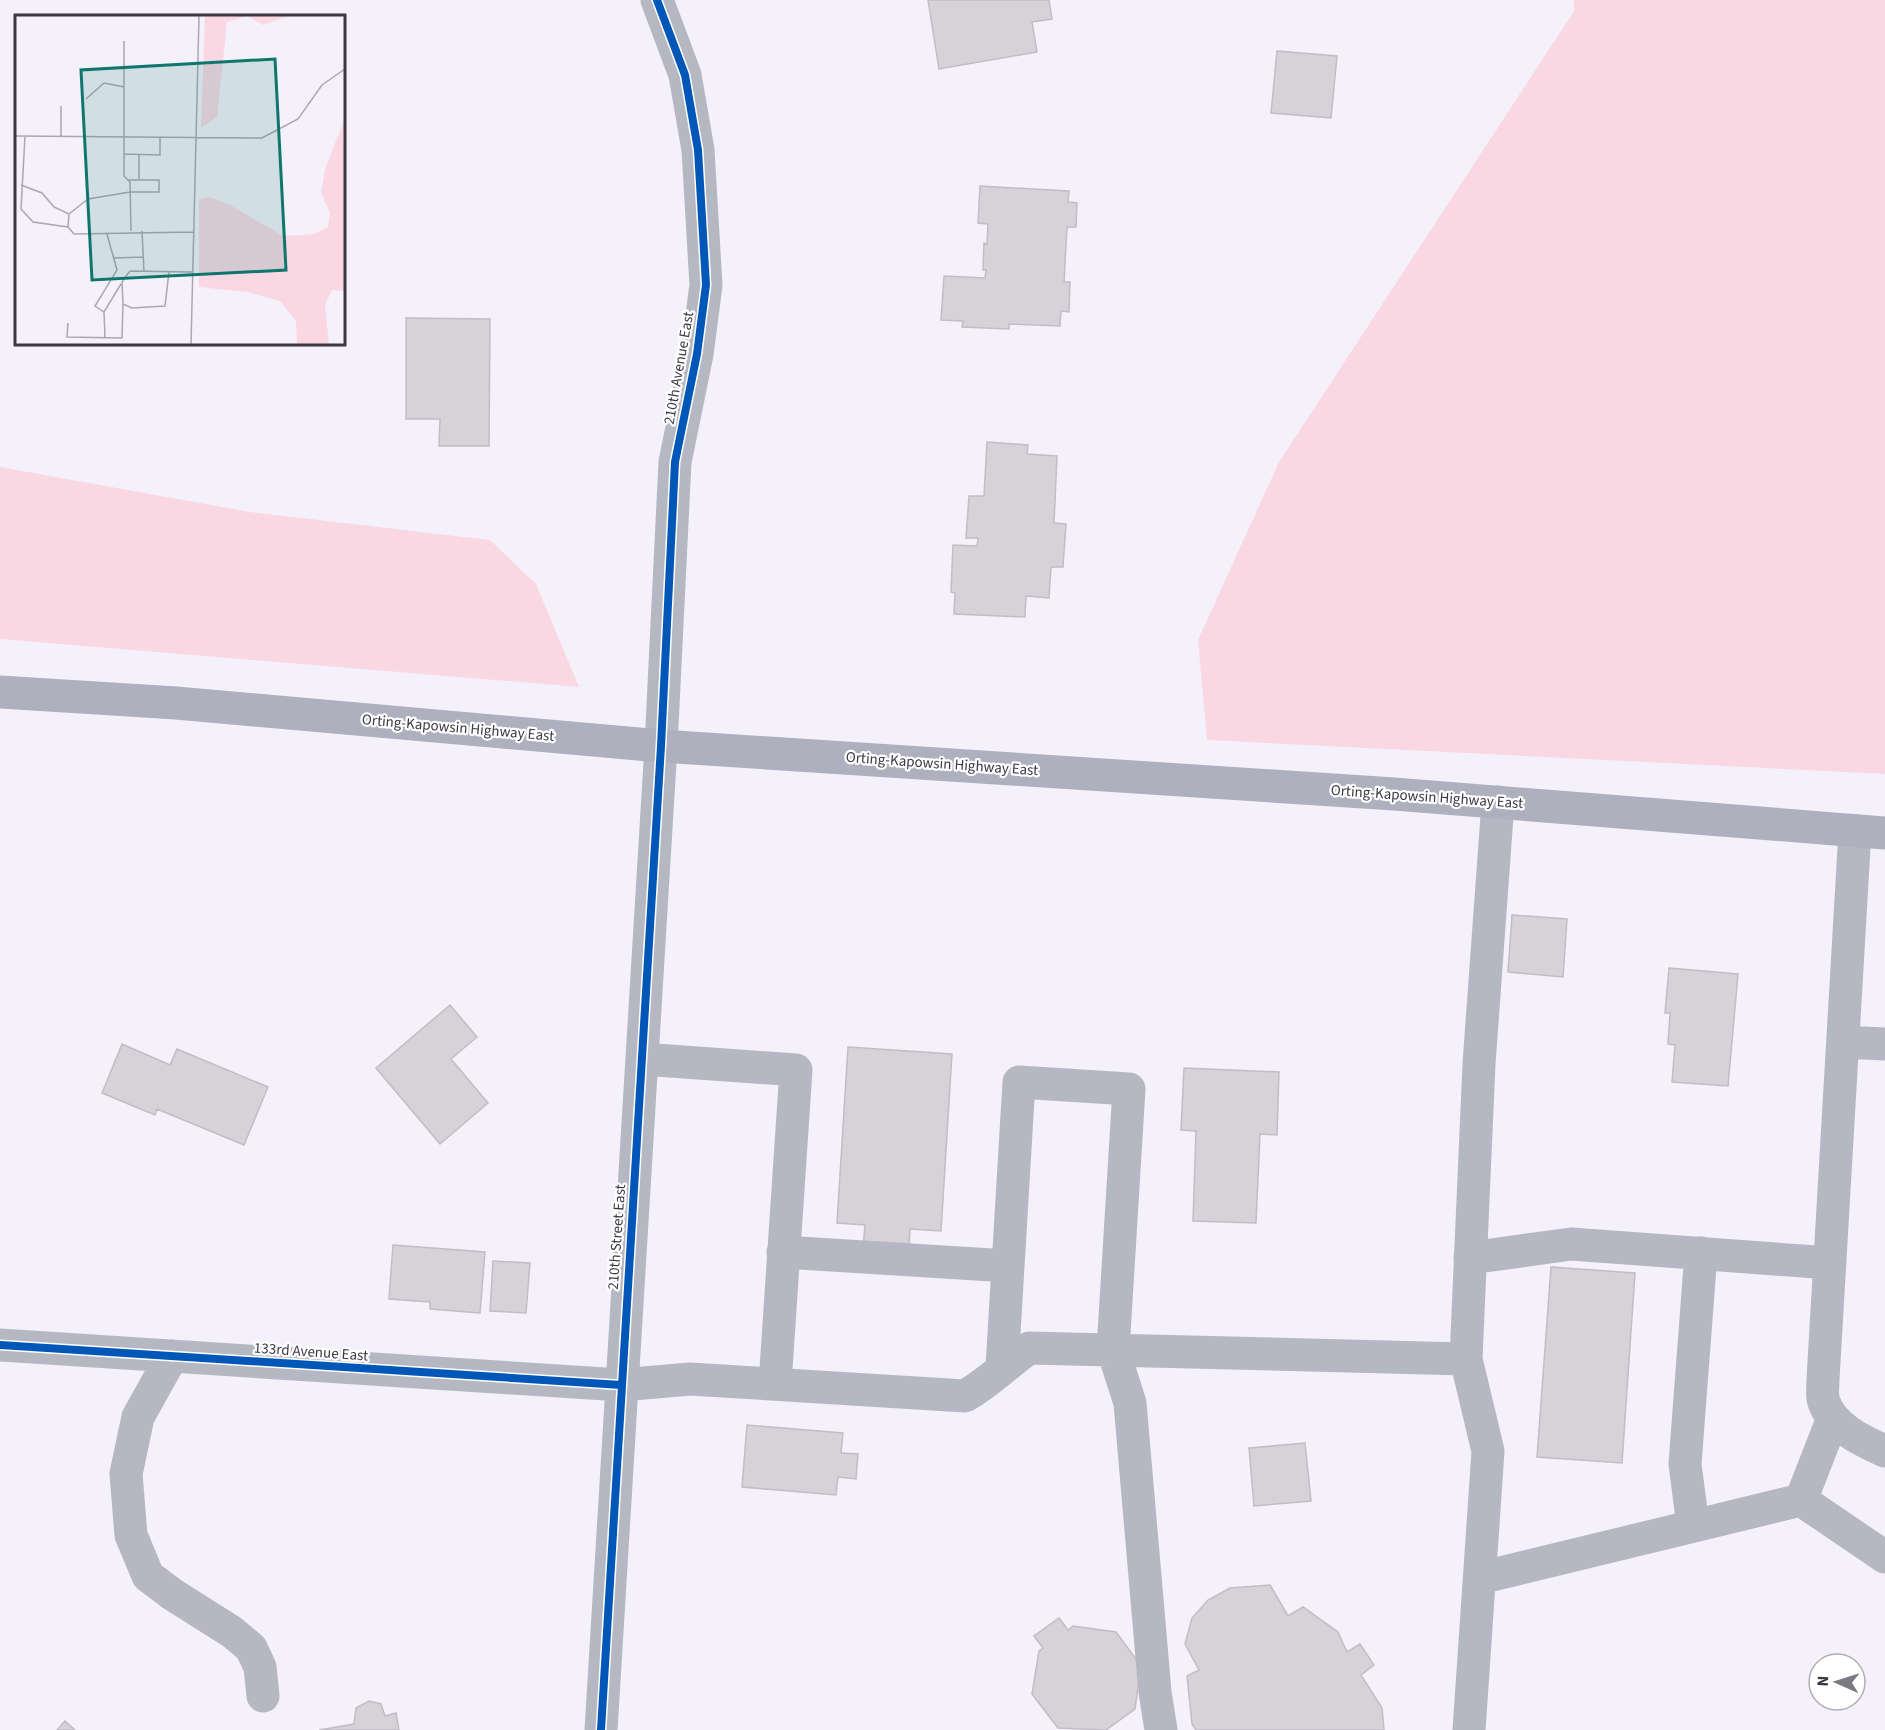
<svg xmlns="http://www.w3.org/2000/svg" width="1885" height="1730" font-family="'Source Sans 3',sans-serif">
	<style>
		.green { fill: #fad8e3 }
		.building { fill: #d7d1d8; stroke: #c2bdc4; stroke-width: 1.5 }
		.lines { fill: none; stroke-linecap: round; stroke-linejoin: round }
		.minor { stroke: #b5b7c3; stroke-width: 33 }
		.major { stroke: #aeb0be; stroke-width: 33 }
		.cycleway-casing { stroke: #fff; stroke-width: 11 }
		.cycleway { stroke: #0057b8; stroke-width: 8 }
		.labels { text-anchor: middle; dominant-baseline: central; stroke-width: 4.5; stroke-linejoin: round; paint-order: stroke }
		.street-label { font-size: 15px; fill: #3d3843; stroke: #fff }
		.inset-road { fill: none; stroke: #aba7b1; stroke-width: 1.5 }
		.view { fill: #0f766e; fill-opacity: 0.15; stroke: #0f766e; stroke-width: 3 }
		.inset-edge { fill: none; stroke: #3d3843; stroke-width: 3 }
	</style>
	<rect width="100%" height="100%" fill="#f4f1fa"/>
	<!-- green -->
	<path class="green" d="M1574,0H1885V774L1207,740L1198,640L1279,462L1574,11Z
		M0,467L250,512L490,540L536,584L579,687L0,639Z"/>
	<!-- building -->
	<path class="building" d="M928,0H1049L1052,19L1032,22L1037,52L939,69Z
		M1277,51L1337,56L1331,118L1271,113Z
		M980,186L1069,191L1068,202L1077,203L1076,227H1067L1064,282H1070L1069,312L1061,311L1060,326L1009,324V329L962,327L963,321L941,320L944,276L985,278L986,270H983L984,243L987,244L988,224L978,223Z
		M406,318L490,319L489,446H439L440,419H406Z
		M987,442L1028,445L1027,454L1057,456L1054,523L1066,524L1063,567H1051L1049,598L1026,596L1025,617L954,614L955,593L951,592L953,545L977,546L978,538H966L969,496H984Z
		M1512,915L1567,919L1563,977L1508,972Z
		M1669,968L1738,974L1728,1086L1672,1082L1675,1045L1668,1044L1670,1013H1665Z
		M450,1005L477,1037L451,1059L488,1103L440,1144L376,1068Z
		M122,1044L170,1065L177,1049L268,1087L244,1145L157,1109L155,1115L102,1093Z
		M848,1047L952,1054L941,1231L910,1229L909,1250L863,1248L865,1225L837,1223Z
		M1184,1068L1279,1072L1277,1135L1260,1134L1256,1223L1193,1221L1196,1131L1181,1130Z
		M393,1245L485,1252L480,1313L430,1309V1302L389,1299Z
		M493,1261L530,1263L526,1313L490,1311Z
		M1551,1267L1635,1273L1622,1463L1537,1457Z
		M747,1425L843,1433L841,1453L858,1454L856,1479L838,1477L836,1495L742,1487Z
		M1305,1443L1311,1501L1254,1506L1249,1448Z
		M1270,1585L1288,1616L1303,1607L1338,1632L1347,1652L1360,1644L1374,1665L1361,1675L1382,1708L1384,1730H1196L1192,1724L1187,1676L1199,1670L1185,1644L1192,1618L1208,1600L1230,1588Z
		M1059,1618L1068,1630L1073,1626L1116,1632L1141,1666L1135,1709L1106,1730L1058,1728L1032,1694L1039,1651L1043,1648L1034,1636Z
		M369,1701L381,1704L385,1716L396,1713L399,1730H319L354,1724L356,1708Z
		M65,1721L75,1730H57Z"/>
	<g class="lines">
		<!-- minor -->
		<path class="minor" d="M1855,831L1823,1379C1823,1385 1822,1393 1823,1399C1830,1426 1862,1441 1885,1451
			M1843,1042L1885,1044
			M642,1059L796,1070L775,1384
			M783,1252L1008,1266
			M1470,1258L1571,1244L1830,1263
			M0,1345L621,1385L690,1379L965,1396C988,1383 1007,1364 1029,1348L1466,1359
			M172,1356L138,1417L126,1474L131,1535L148,1576L172,1594L232,1632L251,1648L260,1667L263,1696
			M1002,1367L1019,1082L1129,1089L1113,1350L1130,1403L1155,1692L1161,1730
			M1801,1500L1833,1418
			M1693,1526L1685,1464L1701,1253
			M1480,1578L1801,1500L1885,1557
			M601,1730L661,746L675,462L697,354L706,285L698,150L685,75L657,0
			M1469,1730L1488,1451L1466,1359L1479,1064L1498,802"/>
		<!-- major -->
		<path class="major" d="M0,692L176,703L661,746L1394,794L1885,833"/>
		<defs>
			<path id="cycleway" d="M0,1345L621,1385
				M601,1730L661,746L675,462L697,354L706,285L698,150L685,75L657,0"/>
		</defs>
		<!-- cycleway casing -->
		<use href="#cycleway" class="cycleway-casing"/>
		<!-- cycleway -->
		<use href="#cycleway" class="cycleway"/>
	</g>
	<g class="labels">
		<!-- street labels -->
		<g class="street-label">
			<text transform="translate(679 368) rotate(-80)">210th Avenue East</text>
			<text transform="translate(458 728) rotate(5)">Orting-Kapowsin Highway East</text>
			<text transform="translate(942 764) rotate(4)">Orting-Kapowsin Highway East</text>
			<text transform="translate(1427 797) rotate(4)">Orting-Kapowsin Highway East</text>
			<text transform="translate(617 1237) rotate(-86)">210th Street East</text>
			<text transform="translate(311 1352) rotate(4)">133rd Avenue East</text>
		</g>
	</g>
	<!-- overview -->
	<g transform="translate(15 15)">
		<rect width="330" height="330" fill="#f4f1fa"/>
		<path d="M190,0H276L248,10L232,1L212,7L202,102L186,113ZM330,103V276L317,275L310,290L314,330H282L281,306L265,286L232,277L184,272V184L195,182L215,190L268,221L299,219L313,212L315,198L306,178L310,154Z" fill="#fad8e3"/>
		<path class="inset-road" d="M109,26V161L115,167L116,216M71,84L89,68L109,72M46,91V122M0,121L247,123L283,104L307,70L330,54M10,121L6,194L18,207L53,212M109,139L145,140V122M124,165V139M6,170L27,178L39,192L54,199L53,212L59,219L179,217M54,199L73,184L115,177H144V165H112M127,216L129,257M92,219L102,255L80,291L89,297L106,269M99,243L129,242M154,257L150,291L117,293L108,289L107,267L114,257L116,256L177,257M89,297L90,323M53,308L52,322L107,323L108,289M176,330L184,0"/>
		<path class="view" d="M260,44L271,255L77,265L66,55Z"/>
		<rect width="330" height="330" class="inset-edge"/>
	</g>
	<!-- north arrow -->
	<g transform="translate(1837 1682) rotate(273)"><circle r="28" fill="#ffffff" stroke="#b1afb4" stroke-width="1.5"/>
	<path d="M0-4.5L10 22L0 15L-10 22Z" fill="#7d7983"/>
	<text y="-9" font-size="16" font-weight="bold" text-anchor="middle" fill="#3d3843">N</text>
	</g>
</svg>
